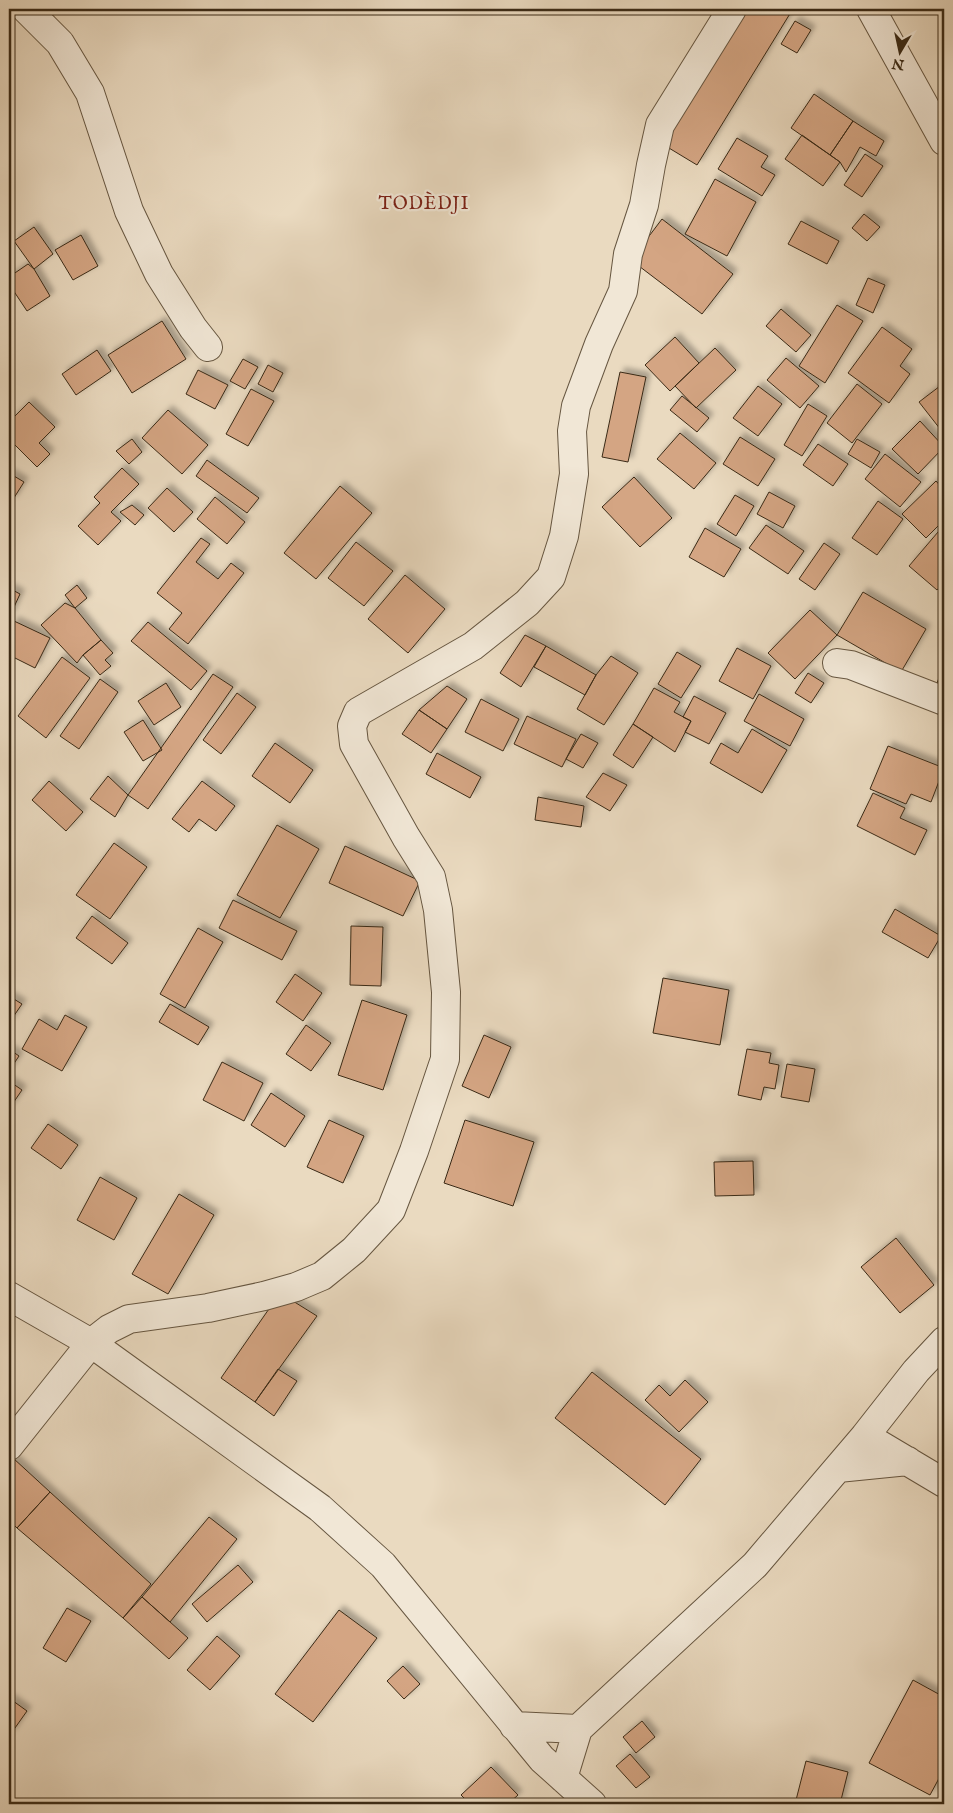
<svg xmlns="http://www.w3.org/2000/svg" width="953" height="1813" font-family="'IM FELL English',serif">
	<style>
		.building { fill: #d4a583; stroke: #3a2a16; filter: url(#shadow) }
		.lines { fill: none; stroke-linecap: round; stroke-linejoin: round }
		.minor-casing { stroke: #665640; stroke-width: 30 }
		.minor { stroke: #f1e7d6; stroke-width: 28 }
		.labels { text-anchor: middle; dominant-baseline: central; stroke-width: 4.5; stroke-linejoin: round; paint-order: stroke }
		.quarter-label { font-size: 18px; letter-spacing: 1px; fill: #7a1f14; stroke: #f1e7d6 }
	</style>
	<defs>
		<filter id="shadow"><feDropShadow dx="4.5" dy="-4.5" stdDeviation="2.5" flood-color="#0004"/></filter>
	</defs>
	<rect width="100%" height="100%" fill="#eadac0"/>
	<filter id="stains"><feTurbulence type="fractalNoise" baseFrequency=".004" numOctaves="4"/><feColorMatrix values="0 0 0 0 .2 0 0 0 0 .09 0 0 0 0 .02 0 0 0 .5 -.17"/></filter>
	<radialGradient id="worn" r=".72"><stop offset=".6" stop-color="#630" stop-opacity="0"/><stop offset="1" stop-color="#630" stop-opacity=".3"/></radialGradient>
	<!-- building -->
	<path class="building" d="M742,9H785L791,12L697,165L659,142Z
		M795,21L811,30L797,53L781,44Z
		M814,94L853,121L830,155L791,128Z
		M853,121L884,141L876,156L860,147L846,172L840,162L830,155Z
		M802,135L840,162L823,186L785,159Z
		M737,138L768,156L761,167L775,175L762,196L718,169Z
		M865,154L883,166L862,197L844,185Z
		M715,179L756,202L727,256L685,234Z
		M864,214L880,227L867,241L852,228Z
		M662,219L733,274L702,314L631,260Z
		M801,221L839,241L827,264L788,244Z
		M34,227L53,254L34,269L14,241Z
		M81,235L98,266L73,280L55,250Z
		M28,264L34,269L50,296L27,311L9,284V277Z
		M868,278L885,285L873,313L856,305Z
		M837,305L863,321L825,383L799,366Z
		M781,309L811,335L796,352L766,326Z
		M162,321L186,359L132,393L108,355Z
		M882,327L912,349L900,366L910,374L889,403L848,373Z
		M675,337L699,363L670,391L645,365Z
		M715,348L736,370L696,408L675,386Z
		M97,350L111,371L76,395L62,374Z
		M786,358L819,386L800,408L767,380Z
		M243,359L258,367L245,389L230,381Z
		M268,365L283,373L273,392L258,384Z
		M198,370L228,385L215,409L186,394Z
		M620,372L646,377L628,462L602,457Z
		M944,383V434L919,402Z
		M857,384L882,404L852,443L827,423Z
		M758,386L782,404L758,436L733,418Z
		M251,389L274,401L248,446L226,434Z
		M682,396L709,418L697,432L670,410Z
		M29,402L55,427L39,443L50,454L37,467L9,439V422Z
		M808,404L827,416L802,456L784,445Z
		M168,410L208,445L182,474L142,438Z
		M920,421L944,447L918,474L892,449Z
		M680,433L716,463L694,489L657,459Z
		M740,437L775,459L758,486L723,464Z
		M132,439L142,452L129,464L116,451Z
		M857,439L880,452L871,468L848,454Z
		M818,444L848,464L833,486L803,465Z
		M885,454L921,482L900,507L865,479Z
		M207,460L259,498L247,513L196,476Z
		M122,468L139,484L111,512L121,521L98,545L78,526L100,503L94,497Z
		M9,473L24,482L12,501L9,498Z
		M634,477L672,518L640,547L602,507Z
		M936,481L944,490V520L926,538L902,514Z
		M340,486L372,513L316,579L284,553Z
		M167,488L193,512L174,532L148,508Z
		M769,492L795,506L783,528L757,514Z
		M735,495L754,506L736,536L717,524Z
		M215,497L245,522L227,544L197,519Z
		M878,501L903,519L877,555L852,538Z
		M132,505L144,515L135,525L120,512Z
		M766,525L804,551L788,574L749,548Z
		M944,525V582L937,590L909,566Z
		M705,528L741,549L724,577L689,557Z
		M201,538L210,544L196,562L218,579L231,563L244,573L188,644L169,629L182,613L157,593Z
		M356,542L393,571L364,606L328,578Z
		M824,543L840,554L815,590L799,579Z
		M405,575L445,609L408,653L368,619Z
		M77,585L87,598L75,608L65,595Z
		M9,588L20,594L9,618Z
		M863,592L926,629L901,672L837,635Z
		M65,603L75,608L101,640L83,655L77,663L41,625Z
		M810,610L837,635L795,679L768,653Z
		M14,621L50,638L35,668L9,655V632Z
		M148,622L207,671L191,690L131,641Z
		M525,635L546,646L521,687L500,673Z
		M101,640L113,653L105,660L111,666L100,675L83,655Z
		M546,646L596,675L585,695L534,667Z
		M737,648L771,666L753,699L719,681Z
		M677,652L701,666L681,698L658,684Z
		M611,656L638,673L604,725L577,709L596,675Z
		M62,657L90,678L46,738L18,716Z
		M944,665V686L937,683Z
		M808,673L824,683L811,703L795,693Z
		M213,674L233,687L148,809L128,795Z
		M100,679L118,692L79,749L60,736Z
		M166,683L181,707L154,725L138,701Z
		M447,686L467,699L447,729L419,710Z
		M654,688L680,702L674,712L691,721L675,752L633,724Z
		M237,693L256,707L221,754L203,740Z
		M759,694L804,719L790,746L744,721Z
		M694,696L726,713L709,744L685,732L691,721L683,717Z
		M481,699L519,719L503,751L465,732Z
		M419,710L447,729L431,753L402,734Z
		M527,716L576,739L562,767L514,744Z
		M143,720L162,750L143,761L124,732Z
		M633,724L653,737L633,768L613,755Z
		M752,729L787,750L762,793L710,763L721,743L738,753Z
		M581,734L598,743L583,768L566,759Z
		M275,743L313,770L290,803L252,776Z
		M888,746L944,768L931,802L911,794L906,804L870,789Z
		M437,753L481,777L470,798L426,774Z
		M603,773L627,785L610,811L586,797Z
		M108,776L128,795L115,817L90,799Z
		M49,781L83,812L66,831L32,800Z
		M202,781L235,806L216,831L199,819L189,832L172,819Z
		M873,793L905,808L900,818L927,830L915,855L857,826Z
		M538,797L584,806L581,827L535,820Z
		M277,825L319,849L280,918L237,895Z
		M114,843L147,867L110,919L76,895Z
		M345,846L420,881L403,916L329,883Z
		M233,900L297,931L282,960L219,928Z
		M895,909L941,936L928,958L882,932Z
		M92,916L128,943L112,964L76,938Z
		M351,926L383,927L381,986L350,985Z
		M198,928L223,942L185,1008L160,994Z
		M295,974L322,993L303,1021L276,1002Z
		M663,978L729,990L720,1045L653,1033Z
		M9,996L22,1004L9,1023Z
		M362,1000L407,1015L383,1090L338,1075Z
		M170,1004L209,1027L198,1045L159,1022Z
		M65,1015L87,1027L62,1071L22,1049L39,1019L57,1030Z
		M306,1025L331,1043L311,1071L286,1054Z
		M484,1035L511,1047L489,1098L462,1086Z
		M9,1049L19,1056L9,1071Z
		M747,1049L771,1053L769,1063L779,1065L775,1089L764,1087L761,1100L738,1095Z
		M222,1062L263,1083L244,1121L203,1100Z
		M787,1064L815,1069L809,1102L781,1097Z
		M9,1081L22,1090L9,1109Z
		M271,1093L305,1116L285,1147L251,1125Z
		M329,1120L364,1136L343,1183L307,1167Z
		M465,1120L534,1142L513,1206L444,1183Z
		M48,1124L78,1145L61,1169L31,1148Z
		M753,1161L754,1195L715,1196L714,1162Z
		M100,1177L137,1198L114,1240L77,1220Z
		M179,1194L214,1215L168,1294L132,1274Z
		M896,1238L934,1285L900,1313L861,1267Z
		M280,1293L317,1316L255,1402L221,1378Z
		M278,1369L297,1381L274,1416L255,1402Z
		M592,1372L701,1459L665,1505L555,1418Z
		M685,1380L708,1402L679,1432L645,1400L659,1385L670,1396Z
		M13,1458L50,1492L17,1528L9,1520V1462Z
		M50,1492L151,1584L123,1618L17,1528Z
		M209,1517L237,1539L170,1622L142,1597Z
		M238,1565L253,1582L207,1622L192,1604Z
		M142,1597L188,1638L169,1659L123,1618Z
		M67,1608L91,1621L66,1662L43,1648Z
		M339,1610L377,1638L313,1722L275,1694Z
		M217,1636L240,1656L210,1690L187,1670Z
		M403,1666L420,1684L404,1699L387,1681Z
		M913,1680L944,1697V1769L930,1795L869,1763Z
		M9,1698L27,1711L10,1735L9,1734Z
		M642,1721L655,1737L636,1753L623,1737Z
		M630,1754L650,1777L636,1788L616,1766Z
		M806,1761L848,1772L840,1804H795Z
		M491,1767L518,1795L508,1804H470L461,1795Z"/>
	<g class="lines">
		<defs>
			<path id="minor" d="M26,9L60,43L90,93L129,211L159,274L193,328L208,347
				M871,9L944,141
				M837,663L851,665L944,701
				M9,1296L91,1343L320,1508L383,1565L542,1759L592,1804
				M865,1436L944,1483
				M9,1446L91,1343L109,1329L129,1319L208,1308L264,1296L296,1287L322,1276L354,1250L391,1210L414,1151L445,1059L446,992L438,910L431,877L406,837L354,744L352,726L358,712L473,646L527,603L551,577L564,536L574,474L572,431L576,406L599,344L623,291L628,254L644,205L651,165L660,125L732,9
				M838,1468L908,1461
				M514,1726L578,1729
				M563,1778L578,1729L755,1565L865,1436L916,1371L944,1341"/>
		</defs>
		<!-- minor casing -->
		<use href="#minor" class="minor-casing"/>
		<!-- minor -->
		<use href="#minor" class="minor"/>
	</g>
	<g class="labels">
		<!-- quarter labels -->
		<g class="quarter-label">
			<text x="424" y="204">TODÈDJI</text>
		</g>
	</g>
	<!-- margin -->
	<rect width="953" height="1813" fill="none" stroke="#eadac0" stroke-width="30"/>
	<rect x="10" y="10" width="933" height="1793" fill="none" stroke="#3a2a16" stroke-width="2.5"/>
	<rect x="15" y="15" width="923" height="1783" fill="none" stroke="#3a2a16"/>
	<!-- north arrow -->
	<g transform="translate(900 52) rotate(189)" stroke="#f1e7d6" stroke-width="4" paint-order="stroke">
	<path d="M0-4L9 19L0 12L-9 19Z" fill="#3a2a16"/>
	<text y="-8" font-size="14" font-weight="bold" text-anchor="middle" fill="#3a2a16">N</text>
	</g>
	<rect width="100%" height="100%" filter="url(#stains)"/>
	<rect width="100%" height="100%" fill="url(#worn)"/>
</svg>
